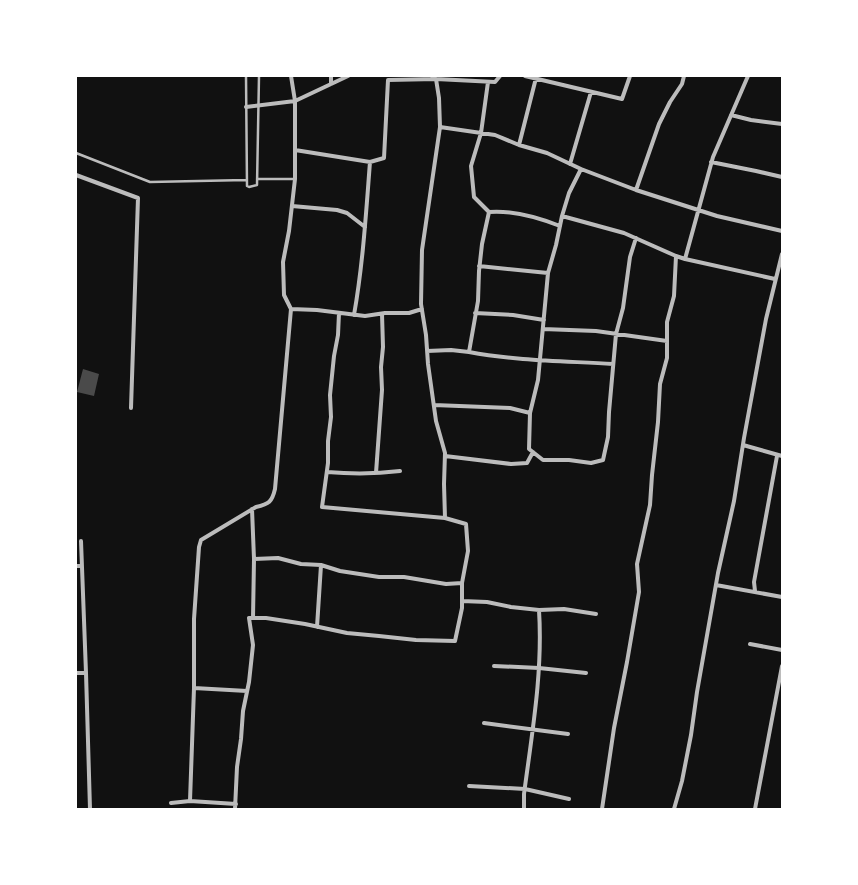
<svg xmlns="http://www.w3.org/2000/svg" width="858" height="885" font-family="Inter,sans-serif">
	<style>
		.building { fill: #4a4a4a }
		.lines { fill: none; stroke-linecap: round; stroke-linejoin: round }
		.service { stroke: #bcbcbc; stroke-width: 2.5 }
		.minor { stroke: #bcbcbc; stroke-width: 4 }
	</style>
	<rect width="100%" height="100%" fill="#111"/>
	<!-- building -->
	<path class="building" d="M83,369L99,374L94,396L77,392Z"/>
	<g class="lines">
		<!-- service -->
		<path class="service" d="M246,76L247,186L249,187L257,185L259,76
			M76,153L150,182L246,180
			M257,179H294"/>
		<!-- minor -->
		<path class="minor" d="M291,76L295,101V179L289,231L283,262L284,295L291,309L317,310L365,316L385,313H409L422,309
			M331,76V84
			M525,76L622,99L630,76
			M488,82L481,133L471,166L474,197L489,212
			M246,107L295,101L348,76
			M731,115L751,120L782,124
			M440,127L495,135L519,145L547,153L581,169L636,190L659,124L670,102L682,84L684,76
			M519,145L536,78
			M295,150L370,162L384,158L388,80L436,79L495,82L500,76
			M711,162L756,171L782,177
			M570,164L591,92
			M581,169L569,193L562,216L556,245L548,273L538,380L530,413L529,449L543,460H569L591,463L603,460L608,437L609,412L616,334L623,308L630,257L636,238
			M76,175L138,198L131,408
			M636,190L717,216L782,231
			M292,206L337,210L347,213L365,227
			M562,216L624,233L676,256
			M560,226C537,217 513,210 489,212L482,244L479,271L478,301L469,352C517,361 565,361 613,364
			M685,259L775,279
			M479,266L548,273
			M339,313L338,335L334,356L330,395L331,417L328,441V463L322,507L445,518
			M475,313L513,315L544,320
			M354,315C363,264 366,213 370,162
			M543,329L596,331L667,341
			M427,351L451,350L469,352
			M434,405L510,408L530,413
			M743,445L782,456
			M445,456L511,464L527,463L533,452
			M327,472C351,474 376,474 400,471
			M376,473L382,390L381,367L383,347L382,314
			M252,509L254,559L253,618
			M254,559L278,558L301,564L321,565L340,571L379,577H404L446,584L462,583
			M76,566H82
			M716,585L782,597
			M755,591L754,582L777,456
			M462,601L487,602L511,607L539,610L564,609L596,614
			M317,627L321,565
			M750,644L782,650
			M494,666L539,668L586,673
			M76,673H86L81,541
			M86,673L90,809
			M194,688L190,801L236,804
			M247,691L194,688V619L199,547L201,540L256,507C269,504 272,502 275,489L291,309
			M484,723L568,734
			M469,786L525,789L569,799
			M171,803L190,801
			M235,809L237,767L241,739L243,711L249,682L253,645L249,618H266L305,624L347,633L379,636L416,640L455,641L462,608V583L468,551L466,524L445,518L444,484L445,453L436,421L428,364L426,335L421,304L422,250L440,127L439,98L436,79L432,76
			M524,809V794C532,733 543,672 539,610
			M602,809L614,728L627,662L639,592L637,564L650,505L652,475L658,422L660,384L667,358V322L674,296L676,256L685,259L713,157L748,76
			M674,809L682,781L691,735L697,692L718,573L734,501L744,438L766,319L782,254
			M755,809L782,666"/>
	</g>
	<!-- border -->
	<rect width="858" height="885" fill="none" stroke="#ffffff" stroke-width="154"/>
</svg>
